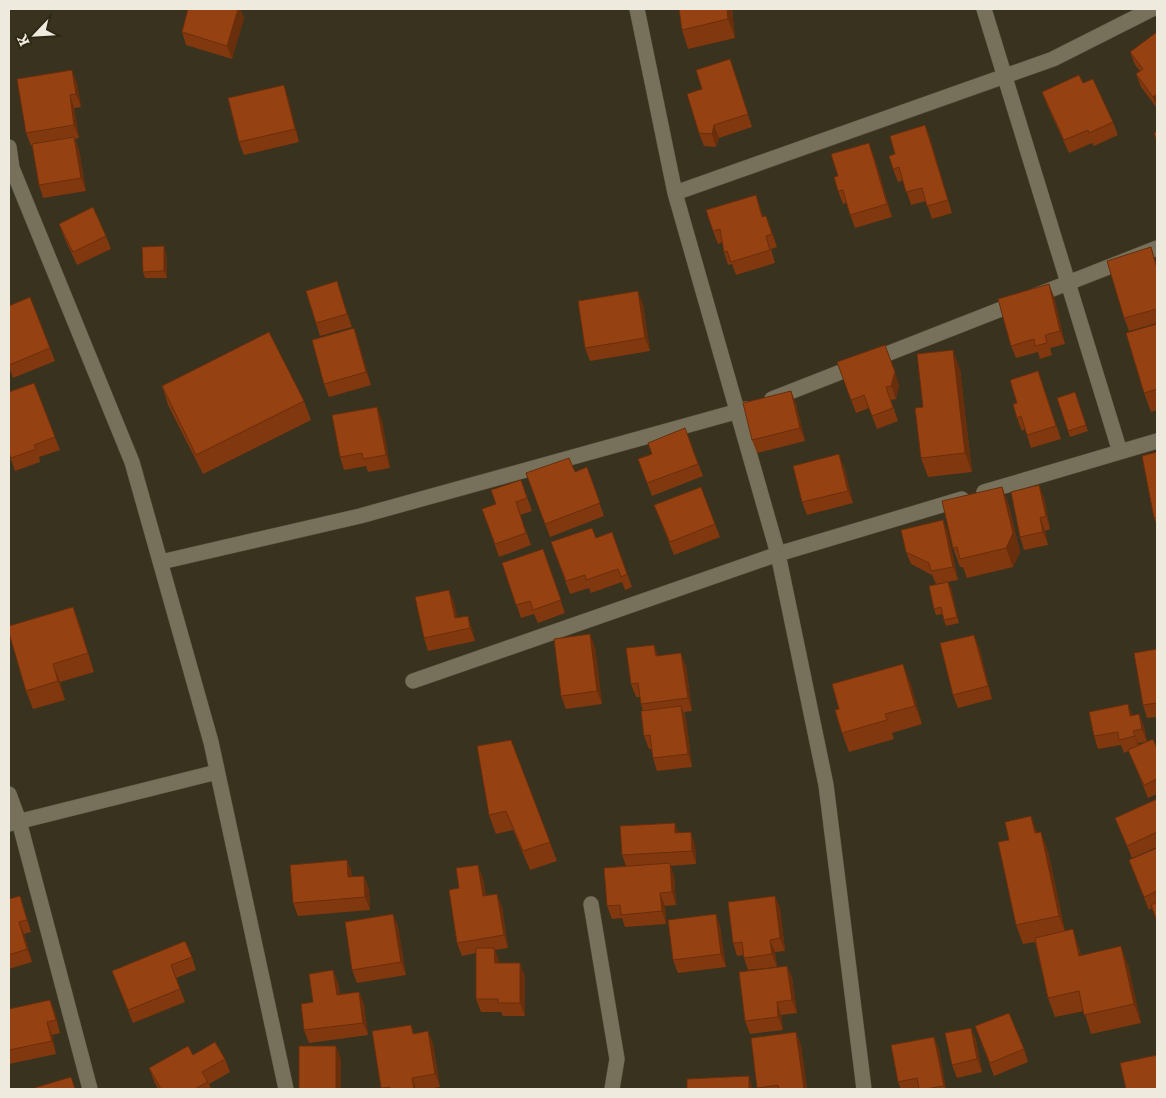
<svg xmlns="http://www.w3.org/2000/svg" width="1166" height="1098" font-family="Literata,serif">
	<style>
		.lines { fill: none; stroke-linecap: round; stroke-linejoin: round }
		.minor-casing { stroke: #55503e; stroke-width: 16 }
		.minor { stroke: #77715b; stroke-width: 15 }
		.wall { fill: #81380f; fill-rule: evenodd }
		.shaded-wall { fill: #692e0c }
		.building { fill: #964111; stroke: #692e0c }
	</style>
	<rect width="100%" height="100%" fill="#38321e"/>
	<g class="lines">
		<defs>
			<path id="minor" d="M637,9L675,193L778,554L826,785L864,1089
				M984,9L1120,452
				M9,147L12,168L132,462L211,742L286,1089
				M675,193L1053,59L1152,9
				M772,399L1157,248
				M984,492L1157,441
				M161,562L360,516L746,409
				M413,681L778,554L962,499
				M9,794L19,821L90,1089
				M9,824L217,772
				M591,904L617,1059L612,1089"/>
		</defs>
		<!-- minor casing -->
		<use href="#minor" class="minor-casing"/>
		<!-- minor -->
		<use href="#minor" class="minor"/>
	</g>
	<!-- wall -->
	<path class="wall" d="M188,9H240L244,18L232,59L186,45L182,32Z
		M732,9L735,38L688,49L682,30Z
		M1157,32V108L1141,87L1136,74L1140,71L1135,65L1130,52Z
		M730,59L752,127L719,138L716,147L704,146L699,133L702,89Z
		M77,83L81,107L74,108L79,138L75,139L79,150L86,191L43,198L39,185L32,146H31L26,133Z
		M1083,83L1113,122L1118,135L1094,146L1092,143L1069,153L1047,105L1042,92Z
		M288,98L299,142L244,155L239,142Z
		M925,125L930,138L952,213L932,219L926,201L911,205L903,180L898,182L893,169L895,154Z
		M874,156L892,217L855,228L846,203L843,204L838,191V176Z
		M756,195L763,217L771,229L777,247L771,249L775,263L736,275L732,264L728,265L724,252L722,242L718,244L713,231Z
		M59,224L106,236L111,249L77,265L64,237Z
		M1151,247L1157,266V323L1129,331L1124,318Z
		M166,253L167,278H145L143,272Z
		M1049,284L1054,297L1065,344L1050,348L1052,355L1040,359L1038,352L1016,358L1011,346Z
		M341,294L352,327L320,336L316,323Z
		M643,304L650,351L590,361L585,348Z
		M9,306L50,348L55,361L13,378L10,370H9Z
		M1157,324V410L1151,412L1144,393Z
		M358,341L371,385L329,397L324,384Z
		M837,362L899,385L896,399L891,400L898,421L877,429L869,408L856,413Z
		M960,369L972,472L928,477L921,458L923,407Z
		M1038,371L1061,439L1031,448L1025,429L1022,431L1017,418V403Z
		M34,383L60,450L39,457L40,462L15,471L9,454Z
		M162,386L304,401L311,420L203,474L168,405Z
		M791,391L796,404L805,441L757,453L752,440Z
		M1075,392L1088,431L1070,437L1057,398Z
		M382,420L390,468L368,472L366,466L344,470L340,457Z
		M685,428L703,476L652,496L638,459L652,454Z
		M1157,452V526L1154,518Z
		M587,467L604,516L550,537L526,473L575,472Z
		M844,467L853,503L807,515L802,502Z
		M521,480L532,511L520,515L531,545L499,557L482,509L496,504Z
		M1039,485L1044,498L1050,529L1045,531L1048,545L1024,550L1020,537Z
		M1002,487L1009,506L1020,552L1013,567L967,578L963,567H960L953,548Z
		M654,505L715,524L720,537L674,555Z
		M943,520L948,533L958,580L936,584L932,575L911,564L906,552Z
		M612,532L632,587L625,590L622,582L591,593L589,588L570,594L551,542L596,538Z
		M543,549L565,613L538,623L534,614L521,618L502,563Z
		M951,588L959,623L946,626L942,614L936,615L934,609Z
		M454,602L457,618L472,629L475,641L428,651L424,638Z
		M73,607L80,626L94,672L60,682L65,700L33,709L26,691Z
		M595,647L602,704L566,709L561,696Z
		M979,647L992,699L958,708L953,695Z
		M1157,649V717L1147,718L1143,705Z
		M658,656L686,666L692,711L684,712L686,719L692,767L657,771L653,758L651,749H649L644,736L643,711L641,704L640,697H636L631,684Z
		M910,682L922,724L892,733L894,739L849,752L842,733Z
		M1128,704L1132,716L1139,714L1144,727L1147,742L1157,749V794L1148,798L1129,751L1124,753L1121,745L1098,749L1094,736ZM1147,742L1139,745L1138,743Z
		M511,740L557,861L530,870L513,830L496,834L489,815Z
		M1157,799V847L1132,858L1115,818Z
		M678,832L695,845L696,864L670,866L674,876L676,905L665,906L666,924L625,927L622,918L612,919L607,906L626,866L622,855Z
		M1037,833L1048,851L1065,931L1079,948L1081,955L1128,965L1141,1023L1091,1034L1084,1011L1055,1017L1048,998L1035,942L1023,944L1016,925Z
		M1157,848V921L1152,908L1149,910L1129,860Z
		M352,873V877L364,876L369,889L370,910L298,916L293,903Z
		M483,878L486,896L502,907L508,948L495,950L499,961V963L525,976V1016H503L501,1012H481L476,999V953L462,956L457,943L459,888Z
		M20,896L31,932L24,934L32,962L9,969V899Z
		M775,896L780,909L785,951L775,952L777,967L748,970L743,955L737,956L733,943Z
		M393,914L398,927L406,975L357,983L352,970Z
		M716,914L720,927L726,967L678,973L673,960Z
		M192,957L196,970L176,978L185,1002L133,1023L112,971Z
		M787,966L792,978L797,1013L781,1015L783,1030L750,1034L745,1021Z
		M333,970L338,983L340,994L359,992L364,1005L368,1035L309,1043L304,1030L313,1002Z
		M50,1000L55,1013L60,1033L52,1035L56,1054L9,1064V1009Z
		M411,1025L414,1034L428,1031L433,1044L440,1087L428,1089H382L372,1031Z
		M975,1026L1024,1049L1028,1062L994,1076Z
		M971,1028L976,1040L982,1072L957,1078L952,1065Z
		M934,1037L939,1050L946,1089H901L898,1082Z
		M801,1045L807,1089H758L757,1088Z
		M193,1055L225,1059L230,1072L209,1084L211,1089H158L154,1081L149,1068Z"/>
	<!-- shaded-wall -->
	<path class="shaded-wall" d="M238,9H240L244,18L232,59L227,46Z
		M727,9H732L735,38L728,19Z
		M72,70L77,83L81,107L76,94Z
		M284,85L288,98L299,142L295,129Z
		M1157,94V107L1153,97Z
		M70,95L74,108L79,138L74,125Z
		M714,125L719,138L716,147L712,134Z
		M925,125L930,138L952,213L948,200Z
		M74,137L79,150L86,191L81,178Z
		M869,143L874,156L892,217L887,204Z
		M766,216L771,229L777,247L772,234Z
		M164,246L166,253L167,278L164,271Z
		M337,281L341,294L352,327L347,314Z
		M1049,284L1054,297L1065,344L1060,331Z
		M638,291L643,304L650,351L645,338Z
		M354,328L358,341L371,385L366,372Z
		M953,350L960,369L972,472L965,453Z
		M895,372L899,385L896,399L891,386Z
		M791,391L796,404L805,441L800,428Z
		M377,407L382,420L390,468L386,455Z
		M839,454L844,467L853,503L848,491Z
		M1039,485L1044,498L1050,529L1046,516Z
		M1002,487L1009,506L1020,552L1013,567L1006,548Z
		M1040,518L1045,531L1048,545L1043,532Z
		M943,520L948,533L958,580L953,567Z
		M948,582L951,588L959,623L957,617Z
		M449,590L454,602L460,631L455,618Z
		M73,607L80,626L94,672L88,653Z
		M468,616L472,629L475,641L470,628Z
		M590,634L595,647L602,704L597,691Z
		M974,635L979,647L992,699L988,686Z
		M654,645L659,657L656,656Z
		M681,653L686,666L692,711L688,698Z
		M53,664L60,682L65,700L58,681Z
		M903,664L910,682L922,724L915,706Z
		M1128,704L1133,717L1130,716Z
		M681,706L686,719L692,767L688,754Z
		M1139,714L1144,727L1147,742L1142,729Z
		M1133,731L1138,743L1139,749L1135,736Z
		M1031,816L1038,835L1035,833Z
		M675,823L680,836L675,833Z
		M691,832L695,845L696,864L692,851Z
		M1041,832L1048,851L1066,935L1059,916Z
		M347,860L352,873L353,890L348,877Z
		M670,863L674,876L676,905L672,892Z
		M478,865L483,878L488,909L483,896Z
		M364,876L369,889L370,910L365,897Z
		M660,893L665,906L666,924L662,911Z
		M497,894L502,907L508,948L504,935Z
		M775,896L780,909L785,951L780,938Z
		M393,914L398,927L406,975L401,962Z
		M716,914L720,927L726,967L721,954Z
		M19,922L24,934L32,962L27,949Z
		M1073,929L1079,948L1085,975L1079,956Z
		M770,940L775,952L777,967L772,954Z
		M1121,946L1128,965L1141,1023L1134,1004Z
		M494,948L499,961V976L495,963Z
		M520,963L525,976V1016L520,1003Z
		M787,966L792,978L797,1013L792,1000Z
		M333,970L338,983L341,1007L337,995Z
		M359,992L364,1005L368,1035L363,1023Z
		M50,1000L55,1013L60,1033L56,1020Z
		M777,1002L781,1015L783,1030L778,1017Z
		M47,1022L52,1035L56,1054L52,1041Z
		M971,1028L976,1040L982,1072L977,1059Z
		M428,1031L433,1044L440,1087L435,1074Z
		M796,1032L801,1045L807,1089H804Z
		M934,1037L939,1050L946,1089H945L944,1086Z
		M336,1046L341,1059V1089H336Z
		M749,1076L753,1089H749Z
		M412,1078L416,1089H414Z"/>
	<!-- building -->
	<path class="building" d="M188,9H238L227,46L182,32Z
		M679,9H727L728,19L682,30Z
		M1157,32V94L1153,97L1136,74L1143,69L1130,52Z
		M730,59L748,114L714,125L712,134L699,133L687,94L702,89L696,70Z
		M72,70L76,94L70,95L74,125L26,133L17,79Z
		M1079,75L1083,83L1093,79L1113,122L1089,133L1088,130L1064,140L1042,92Z
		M284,85L295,129L239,142L228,98Z
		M925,125L948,200L927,206L922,188L906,192L899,167L893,169L889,156L895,154L890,136Z
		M1157,132V142L1154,133Z
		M74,137L81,178L39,185L32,144Z
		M869,143L887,204L850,215L843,190L838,191L834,177L838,176L831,154Z
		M756,195L762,217L766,216L772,234L766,236L770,250L731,262L727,251L724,252L720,229L713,231L706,210Z
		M93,207L106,236L73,252L59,224Z
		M164,246V271L143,272L142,247Z
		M1151,247L1157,269V309L1124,318L1107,261Z
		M337,281L347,314L316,323L306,291Z
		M1049,284L1060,331L1045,335L1047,343L1035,346L1034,339L1011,346L998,299Z
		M638,291L645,338L585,348L578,301Z
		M30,297L50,348L9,365V306Z
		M1157,324V389L1144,393L1126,333Z
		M354,328L366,372L324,384L312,340Z
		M269,332L304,401L196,455L162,386Z
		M885,345L895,372L891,386L886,387L893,408L872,416L864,395L851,400L837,362Z
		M953,350L965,453L921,458L915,408L923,407L917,354Z
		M1038,371L1056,426L1027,435L1021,416L1017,418L1013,404L1017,403L1010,380Z
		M34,383L55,437L34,445L36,449L11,458L9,453V392Z
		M791,391L800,428L752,440L743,403Z
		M1075,392L1086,425L1068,431L1057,398Z
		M377,407L386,455L363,459L362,453L340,457L332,415Z
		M685,428L698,464L647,483L638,459L652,454L648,443Z
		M1157,452V517L1154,518L1142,456Z
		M839,454L848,491L802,502L793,466Z
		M569,458L575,472L587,467L600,503L545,524L526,473Z
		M521,480L527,498L516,502L526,533L495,544L482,509L496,504L491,490Z
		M1039,485L1046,516L1040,518L1043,532L1020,537L1011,492Z
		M701,487L715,524L670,542L654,505Z
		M1002,487L1013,533L1006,548L960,559L957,547L953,548L942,501Z
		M943,520L953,567L931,571L929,563L906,552L901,530Z
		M592,528L596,538L612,532L627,574L621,577L618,569L586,580L585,575L566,581L551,542Z
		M543,549L561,600L533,610L530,601L516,605L502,563Z
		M948,582L957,617L944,620L941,607L934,609L929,586Z
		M449,590L455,618L468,616L470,628L424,638L415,597Z
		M73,607L88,653L53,664L58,681L26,691L9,633V626Z
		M590,634L597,691L561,696L554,639Z
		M974,635L988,686L953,695L940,643Z
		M654,645L656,656L681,653L688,698L641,704L638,683L631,684L626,648Z
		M1157,649V703L1143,705L1134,653Z
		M903,664L915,706L885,714L887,720L842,733L835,710L839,709L832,684Z
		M1128,704L1130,716L1139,714L1142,729L1133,731L1135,736L1119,740L1118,732L1094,736L1089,712Z
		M681,706L688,754L653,758L650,735L644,736L641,711Z
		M1153,739L1157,749V779L1144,785L1128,750Z
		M511,740L550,842L523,851L506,811L489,815L477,746Z
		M1157,799V832L1127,846L1115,818Z
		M1031,816L1035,833L1041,832L1059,916L1016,925L998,842L1009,840L1005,822Z
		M675,823V833L691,832L692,851L622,855L620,826Z
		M1157,848V891L1144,897L1129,860Z
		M347,860L348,877L364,876L365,897L293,903L290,865Z
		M670,863L672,892L660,893L662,911L621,915L620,905L607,906L604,868Z
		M478,865L483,896L497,894L504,935L457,943L449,890L459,888L456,868Z
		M20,896L27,920L19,922L27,949L9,955V899Z
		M775,896L780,938L770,940L772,954L744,958L742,942L733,943L728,902Z
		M1157,902V921L1151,905Z
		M393,914L401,962L352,970L345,922Z
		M716,914L721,954L673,960L668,920Z
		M1073,929L1079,956L1121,946L1134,1004L1084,1015L1079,991L1048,998L1035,938Z
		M185,941L192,957L171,965L180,989L128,1010L112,971Z
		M476,948H494L495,963H520V1003H498V999H476Z
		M787,966L792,1000L777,1002L778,1017L745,1021L739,972Z
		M333,970L337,995L359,992L363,1023L304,1030L301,1004L313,1002L309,974Z
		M50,1000L56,1020L47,1022L52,1041L9,1050V1009Z
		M1009,1013L1024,1049L990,1063L975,1026Z
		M411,1025L413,1034L428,1031L435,1074L412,1078L414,1089H390V1087L381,1088L372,1031Z
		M971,1028L977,1059L952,1065L945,1033Z
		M796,1032L804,1089H779L778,1085L757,1088L751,1038Z
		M934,1037L944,1086L925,1089H919L917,1078L898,1082L891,1045Z
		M215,1042L225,1059L202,1072L208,1082L195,1089H161L149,1068L188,1046L193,1055Z
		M299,1046H336V1089H299Z
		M1157,1055V1089H1126L1120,1063Z
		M749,1076V1089H687V1079Z
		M71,1077L75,1089H35L34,1088Z"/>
	<!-- border -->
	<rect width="1166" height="1098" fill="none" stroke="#eeebde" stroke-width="20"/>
	<!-- north arrow -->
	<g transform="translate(35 35) rotate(245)" stroke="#2e2814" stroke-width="4" paint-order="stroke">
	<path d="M0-4L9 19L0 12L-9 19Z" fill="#eeebde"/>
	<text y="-8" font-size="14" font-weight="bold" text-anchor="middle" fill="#eeebde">K</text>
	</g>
</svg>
